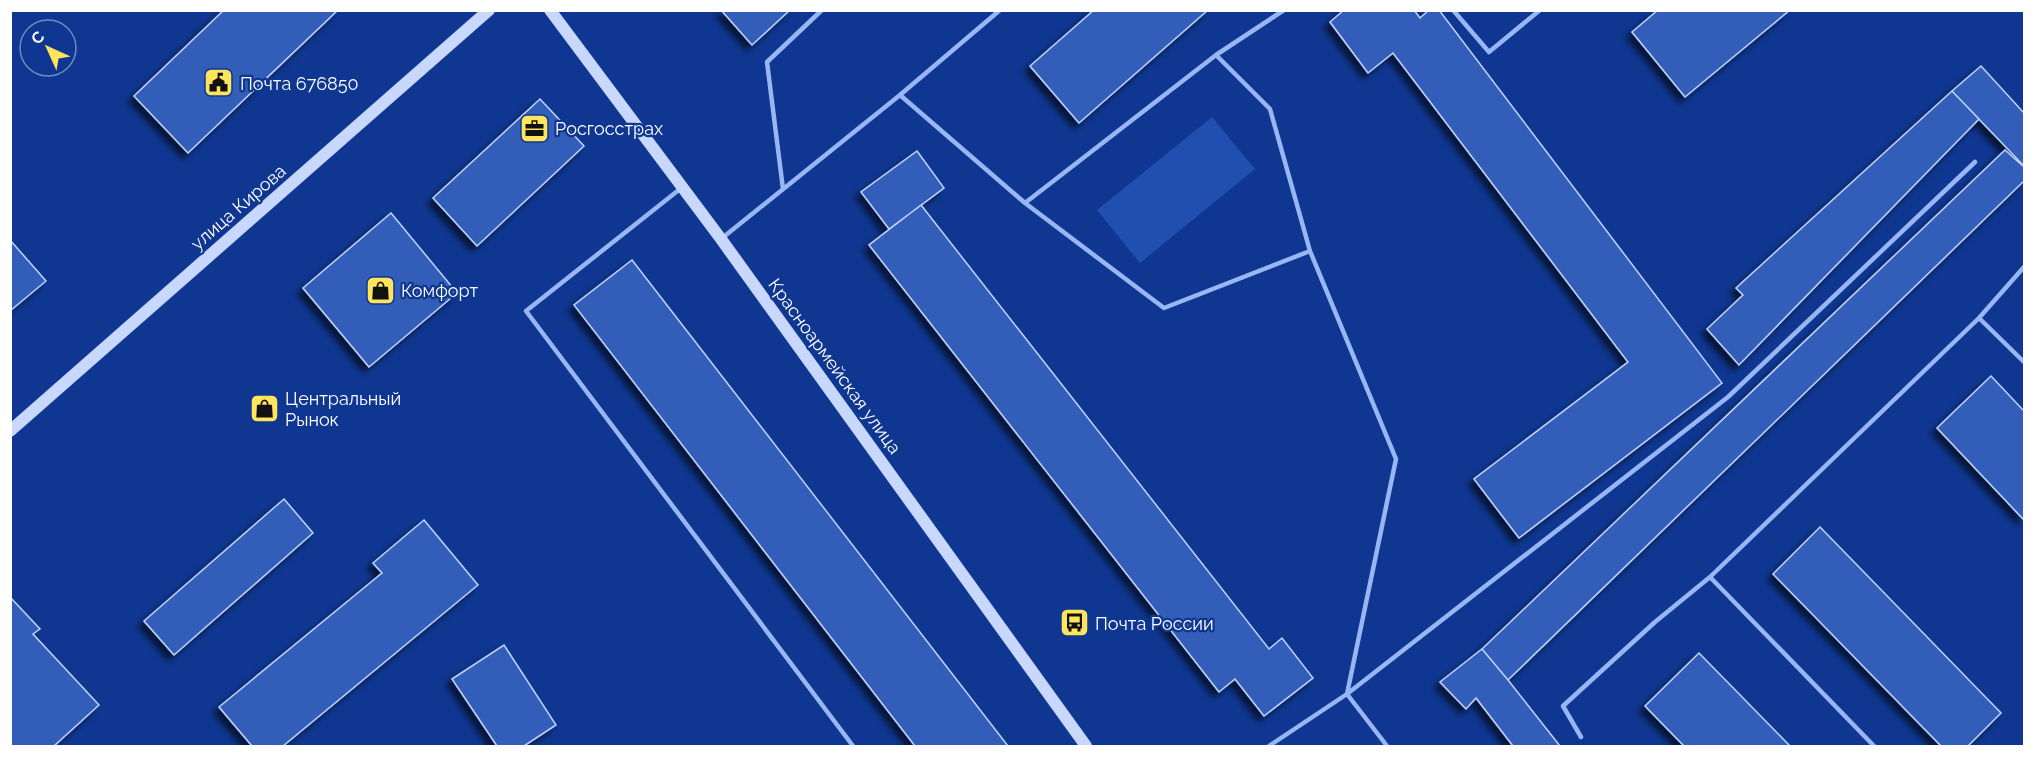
<svg xmlns="http://www.w3.org/2000/svg" width="2035" height="757" font-family="Raleway,sans-serif">
	<style>
		.green { fill: #204fb0 }
		.building { fill: #335db9; stroke: #c0d4fe; stroke-width: 1.5; filter: url(#shadow) }
		.lines { fill: none; stroke-linecap: round; stroke-linejoin: round }
		.lane { stroke: #99b6f4; stroke-width: 4.5 }
		.secondary { stroke: #c8d8fd; stroke-width: 12 }
		.labels { text-anchor: middle; dominant-baseline: central; stroke-width: 4.5; stroke-linejoin: round; paint-order: stroke }
		.poi-label { font-size: 18px; fill: #fff; stroke: #0f3791; text-anchor: start }
		.street-label { font-size: 18px; fill: #fff; stroke: #0f3791 }
	</style>
	<defs>
		<filter id="shadow"><feDropShadow dx="-5.5" dy="5.5" stdDeviation="3" flood-color="#0009"/></filter>
	</defs>
	<rect width="100%" height="100%" fill="#0f3791"/>
	<!-- green -->
	<path class="green" d="M1212,117L1255,169L1140,263L1097,210Z"/>
	<!-- building -->
	<path class="building" d="M224,10H338L188,153L134,96Z
		M721,10H790L752,45Z
		M1094,10H1208L1079,123L1030,66Z
		M1344,10H1414L1420,18L1429,10H1439L1722,383L1519,538L1474,479L1628,362L1393,53L1368,73L1330,22Z
		M1658,10H1790L1685,97L1632,32Z
		M1981,66L2024,113V166L1952,91Z
		M1952,91L1979,119L1739,365L1707,329L1743,295L1736,288Z
		M540,99L584,146L477,246L433,198Z
		M2005,150L2024,167V181L1508,680L1482,649Z
		M917,151L944,188L889,229L861,192Z
		M921,205L1269,649L1282,638L1313,678L1264,716L1235,679L1219,692L869,245Z
		M391,213L457,293L369,367L303,288Z
		M10,240L46,281L10,311Z
		M632,260L1008,746H915L574,305Z
		M1991,376L2024,411V520L1937,428Z
		M284,499L313,533L174,655L144,621Z
		M424,520L478,585L283,746H252L219,707L382,573L373,563Z
		M1820,527L2001,713L1968,746H1941L1773,574Z
		M10,597L40,629L33,634L99,705L54,746H10Z
		M504,645L556,725L524,746H497L452,679Z
		M1482,649L1508,680L1560,746H1513L1476,698L1466,709L1440,682Z
		M1699,653L1790,746H1684L1645,706Z"/>
	<g class="lines">
		<!-- lane -->
		<path class="lane" d="M1453,10L1489,52L1540,10
			M1216,55L1270,109L1310,251
			M900,95L1000,10
			M680,189L526,311L853,746
			M783,189L767,62L822,10
			M1025,203L1216,55L1284,10
			M721,239L900,95L1025,203L1164,308L1310,251L1396,459L1347,694L1269,746
			M1979,318L2024,362
			M1710,577L1979,318L2024,267
			M1581,737L1563,706L1655,622L1710,577L1874,746
			M1387,746L1347,694L1728,397L1975,162"/>
		<!-- secondary -->
		<path class="secondary" d="M550,10L721,239L1086,746
			M10,431L489,10"/>
	</g>
	<!-- icons -->
	<defs>
		<symbol id="civic-square" viewBox="-11 -11 22 22"><rect x="-9" y="-9" width="18" height="18" rx="4" fill="#ffe55b" stroke="#0f3791"/><path d="M-.6-6.5H3V-4.5H.6V-3L4-1V1h2V6H-6V1h2V-1L-.6-3ZM-1.2 2.5V6h2.4V2.5Z" fill="#111"/></symbol>
		<symbol id="office-square" viewBox="-11 -11 22 22"><rect x="-9" y="-9" width="18" height="18" rx="4" fill="#ffe55b" stroke="#0f3791"/><path d="M-6-3h4V-5.5h4V-3h4V5H-6ZM-1-4.5V-3h2v-1.5ZM-6 0V1H6V0Z" fill="#111"/></symbol>
		<symbol id="shop-square" viewBox="-11 -11 22 22"><rect x="-9" y="-9" width="18" height="18" rx="4" fill="#ffe55b" stroke="#0f3791"/><path d="M-5-2.5h2.3a2.7 3.5 0 0 1 5.4 0H5L5.5 6h-11ZM-1.5-2.5h3a1.5 2.3 0 0 0-3 0Z" fill="#111"/></symbol>
		<symbol id="bus-square" viewBox="-11 -11 22 22"><rect x="-9" y="-9" width="18" height="18" rx="4" fill="#ffe55b" stroke="#0f3791"/><path d="M-5-6H5V4H4V6H2V4H-2V6H-4V4H-5ZM-3.5-4V0h7V-4ZM-3.5 1.2v1.5H-2V1.2ZM2 1.2v1.5H3.5V1.2Z" fill="#111"/></symbol>
	</defs>
	<g fill-rule="evenodd">
		<use href="#civic-square" x="202" y="66" width="33" height="33"/>
		<use href="#office-square" x="518" y="112" width="33" height="33"/>
		<use href="#shop-square" x="364" y="274" width="33" height="33"/>
		<use href="#shop-square" x="248" y="392" width="33" height="33"/>
		<use href="#bus-square" x="1058" y="606" width="33" height="33"/>
	</g>
	<g class="labels">
		<!-- poi labels -->
		<g class="poi-label">
			<text x="240" y="83">Почта 676850</text>
			<text x="555" y="128">Росгосстрах</text>
			<text x="401" y="290">Комфорт</text>
			<text x="285" y="398">Центральный<tspan x="285" dy="21">Рынок</tspan></text>
			<text x="1095" y="623">Почта России</text>
		</g>
		<!-- street labels -->
		<g class="street-label">
			<text transform="translate(238 207) rotate(-41)">улица Кирова</text>
			<text transform="translate(835 366) rotate(54)">Красноармейская улица</text>
		</g>
	</g>
	<!-- border -->
	<rect width="2035" height="757" fill="none" stroke="#ffffff" stroke-width="24"/>
	<!-- north arrow -->
	<g transform="translate(48 48) rotate(315)"><circle r="28" fill="#0f3791" stroke="#6f87bd" stroke-width="1.5"/>
	<path d="M0-4.5L10 22L0 15L-10 22Z" fill="#ffe55b"/>
	<text y="-9" font-size="16" font-weight="bold" text-anchor="middle" fill="#ffffff">С</text>
	</g>
</svg>
